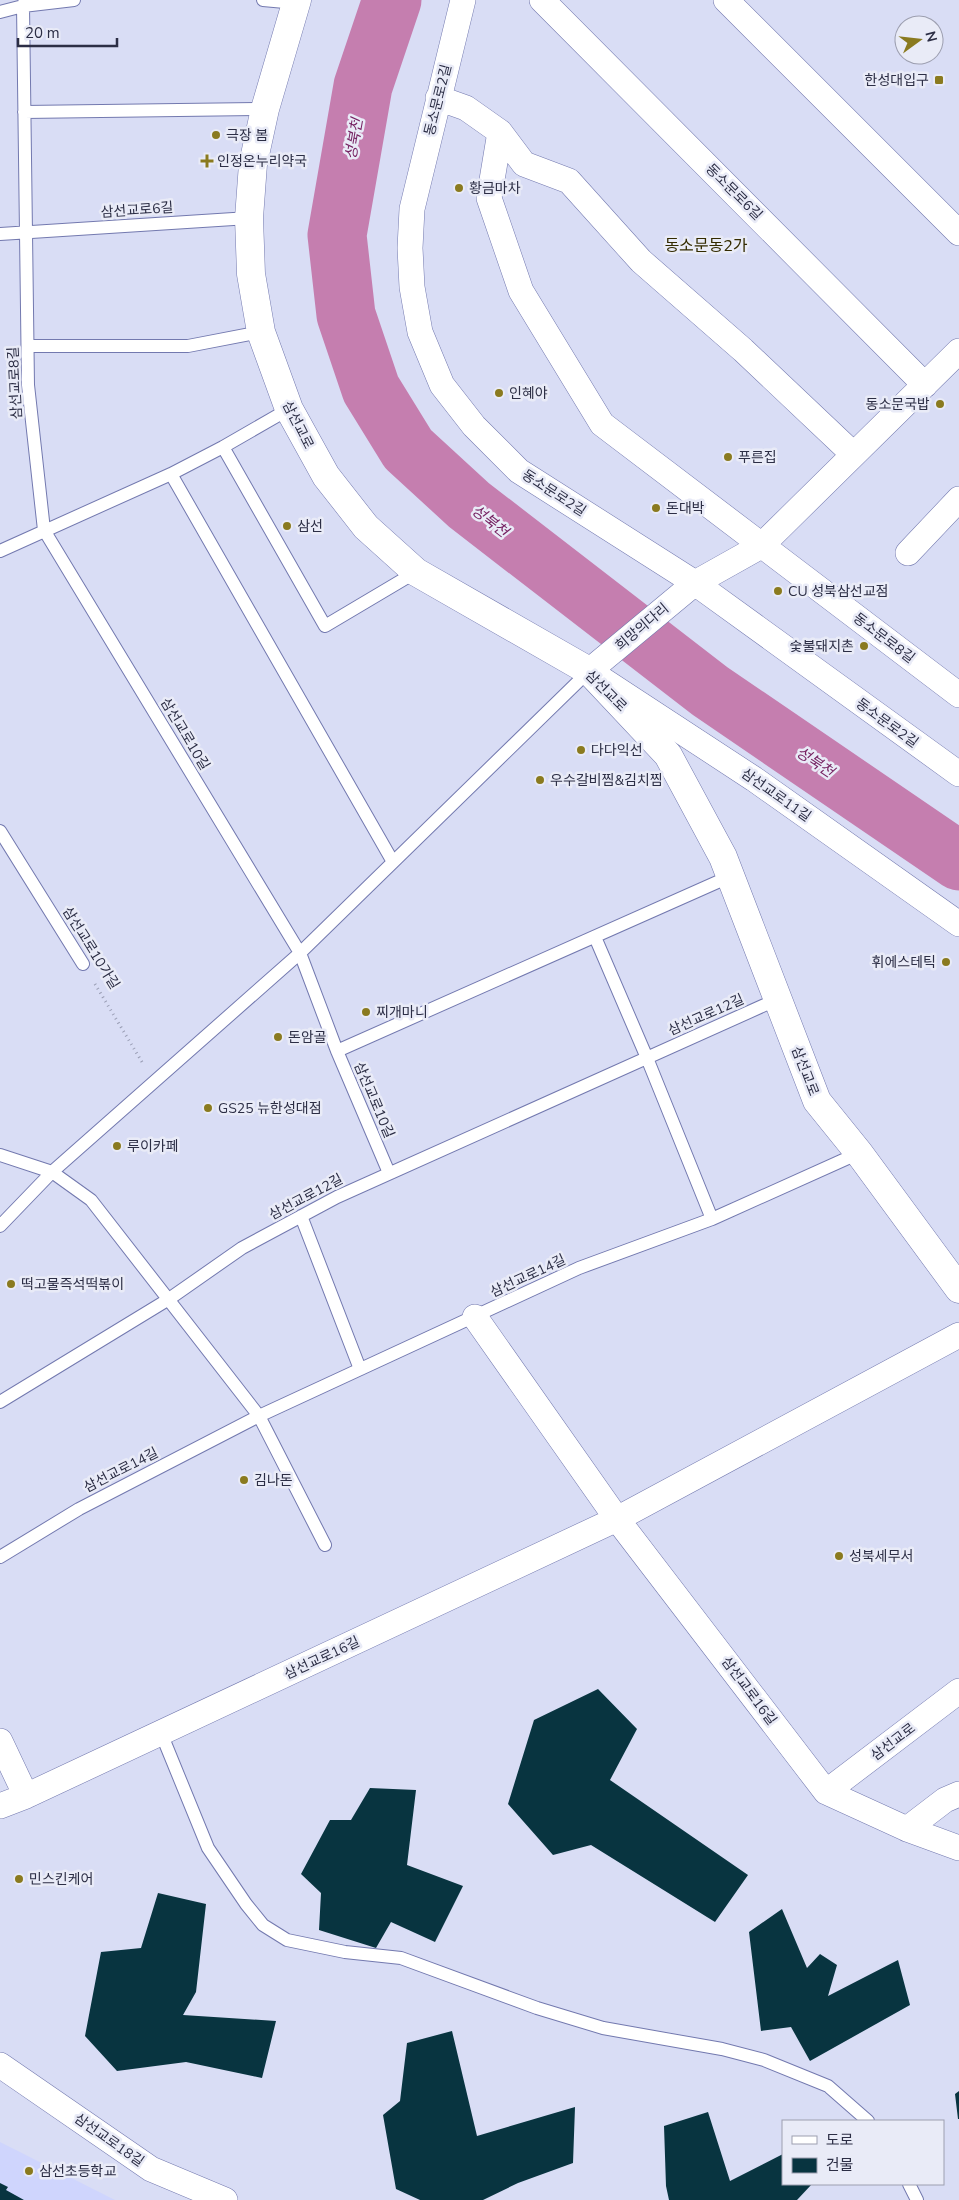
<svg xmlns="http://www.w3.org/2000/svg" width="959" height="2200" font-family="'Nunito Sans','Noto Sans KR',sans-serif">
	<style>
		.built { fill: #cfd5fd }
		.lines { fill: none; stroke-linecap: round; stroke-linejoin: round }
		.river { stroke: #c57eaf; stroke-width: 59 }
		.building { fill: #083440 }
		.service-casing { stroke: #7379af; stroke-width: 14 }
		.minor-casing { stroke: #7379af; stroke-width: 26 }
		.tertiary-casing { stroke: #7379af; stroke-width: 29 }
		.path { stroke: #9a9eb5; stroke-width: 3; stroke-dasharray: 1 4; stroke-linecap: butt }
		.service { stroke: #fff; stroke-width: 12 }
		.minor { stroke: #fff; stroke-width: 25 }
		.tertiary { stroke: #fff; stroke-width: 28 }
		.poi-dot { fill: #8a7a1f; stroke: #e9ebf7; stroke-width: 2 }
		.labels { text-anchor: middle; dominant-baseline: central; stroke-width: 5; stroke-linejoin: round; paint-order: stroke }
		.poi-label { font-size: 14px; fill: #2c2e45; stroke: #e9ebf7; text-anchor: start }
		.street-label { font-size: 14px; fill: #2c2e45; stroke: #e9ebf7 }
		.water-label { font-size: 15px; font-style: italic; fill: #762262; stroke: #e9ebf7 }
		.quarter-label { font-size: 16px; fill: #332b00; stroke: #e9ebf7 }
	</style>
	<rect width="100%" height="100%" fill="#d9ddf5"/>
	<!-- built -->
	<path class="built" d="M0,2142L115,2200H0Z"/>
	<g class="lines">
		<!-- river -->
		<path class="river" d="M392,0L363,86L337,235L346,315L371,389L408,449L469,505L710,691L959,861"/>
	</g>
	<!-- building -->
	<path class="building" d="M598,1689L637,1729L610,1780L748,1875L715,1922L591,1845L553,1855L508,1804L534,1720Z
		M370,1788L416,1790L407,1865L463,1886L435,1942L391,1922L376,1948L319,1930L321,1893L301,1874L330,1820H351Z
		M158,1893L206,1904L196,1992L183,2015L276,2021L262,2078L186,2062L117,2071L85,2036L101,1952L141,1948Z
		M782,1909L807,1968L820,1954L837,1965L828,1996L898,1960L910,2005L810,2061L791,2027L761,2031L749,1932Z
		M452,2031L477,2136L575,2107L573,2163L518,2183L483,2200H420L396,2189L383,2115L400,2101L407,2043Z
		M959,2091V2119H958L955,2094Z
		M708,2112L730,2181L783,2154V2184H812L797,2200H669L666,2186L664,2126Z
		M0,2183L8,2187L6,2190L24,2200H0Z"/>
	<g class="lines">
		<defs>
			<path id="service" d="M25,0L23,6L28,385L44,530L300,953L337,1051L389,1173
				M263,0L296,3
				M0,12L23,6L74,0
				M24,112L265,109
				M0,234L249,218
				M28,346H188L261,332
				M223,447L325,626L416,572
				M171,474L393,862
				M0,551L171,474L223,447L289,409
				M0,831L83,964
				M595,937L647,1058L712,1219
				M337,1051L731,876
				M0,1155L52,1172L91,1200L259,1416L325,1545
				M301,1216L360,1369
				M0,1226L52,1172L300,953L589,671
				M0,1402L169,1299L242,1248L337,1197L778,999
				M0,1557L79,1509L259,1416L579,1268L712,1219L859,1153
				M161,1733L208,1848L246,1904L263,1925L287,1940L345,1952L401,1958L537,2008L603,2028L722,2049L764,2060L828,2086L868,2121
				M909,2184L917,2200"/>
			<path id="minor" d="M463,0L412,209L410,248L412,287L420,332L442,385L474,426L519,471L695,583L959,774
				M542,0L925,385
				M726,0L959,233
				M438,98L466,108L500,132L524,164L569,181L641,261L743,350L853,454
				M500,132L489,198L521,291L602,424L959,695
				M959,351L761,546L695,583L589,671L754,779L959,924
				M908,553L959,499
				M475,1317L617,1519L826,1792L907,1829L959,1848
				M0,1741L26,1796
				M826,1792L959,1691
				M0,1806L26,1796L617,1519L959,1335
				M907,1829L945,1800L959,1794
				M0,2065L151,2169L225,2200"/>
			<path id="tertiary" d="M297,0L265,109L253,164L249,218L251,274L261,332L289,409L326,476L366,527L416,572L589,671L668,755L723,857L817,1101L859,1153L959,1289"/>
		</defs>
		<!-- service casing -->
		<use href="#service" class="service-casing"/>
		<!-- minor casing -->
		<use href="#minor" class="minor-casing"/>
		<!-- tertiary casing -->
		<use href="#tertiary" class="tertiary-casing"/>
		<!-- path -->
		<path class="path" d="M95,984L142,1062"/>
		<!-- service -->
		<use href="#service" class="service"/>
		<!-- minor -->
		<use href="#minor" class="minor"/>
		<!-- tertiary -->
		<use href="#tertiary" class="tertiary"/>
	</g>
	<!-- markers -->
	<g class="poi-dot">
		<rect x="934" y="75" width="10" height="10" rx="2.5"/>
		<circle cx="216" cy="135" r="5"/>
		<path d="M204.5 153.5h5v5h5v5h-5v5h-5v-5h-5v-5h5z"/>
		<circle cx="459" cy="188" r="5"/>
		<circle cx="499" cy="393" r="5"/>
		<circle cx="940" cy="404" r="5"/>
		<circle cx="728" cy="457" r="5"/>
		<circle cx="656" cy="508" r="5"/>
		<circle cx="287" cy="526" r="5"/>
		<circle cx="778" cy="591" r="5"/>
		<circle cx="864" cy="646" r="5"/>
		<circle cx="581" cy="750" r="5"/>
		<circle cx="540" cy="780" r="5"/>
		<circle cx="946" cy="962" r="5"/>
		<circle cx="366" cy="1012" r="5"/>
		<circle cx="278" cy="1037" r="5"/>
		<circle cx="208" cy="1108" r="5"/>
		<circle cx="117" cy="1146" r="5"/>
		<circle cx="11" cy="1284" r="5"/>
		<circle cx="244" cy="1480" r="5"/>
		<circle cx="839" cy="1556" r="5"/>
		<circle cx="19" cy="1879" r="5"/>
		<circle cx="29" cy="2171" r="5"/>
	</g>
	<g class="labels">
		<!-- poi labels -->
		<g class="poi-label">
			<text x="929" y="80" text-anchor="end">한성대입구</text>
			<text x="226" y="135">극장 봄</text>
			<text x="217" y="161">인정온누리약국</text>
			<text x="469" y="188">황금마차</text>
			<text x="509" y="393">인혜야</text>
			<text x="930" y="404" text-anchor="end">동소문국밥</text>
			<text x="738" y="457">푸른집</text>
			<text x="666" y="508">돈대박</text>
			<text x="297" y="526">삼선</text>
			<text x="788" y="591">CU 성북삼선교점</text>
			<text x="854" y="646" text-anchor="end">숯불돼지촌</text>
			<text x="591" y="750">다다익선</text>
			<text x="550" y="780">우수갈비찜&amp;김치찜</text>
			<text x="936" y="962" text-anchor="end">휘에스테틱</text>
			<text x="376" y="1012">찌개마니</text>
			<text x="288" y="1037">돈암골</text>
			<text x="218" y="1108">GS25 뉴한성대점</text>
			<text x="127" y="1146">루이카페</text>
			<text x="21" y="1284">떡고물즉석떡볶이</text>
			<text x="254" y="1480">김나돈</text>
			<text x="849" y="1556">성북세무서</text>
			<text x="29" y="1879">민스킨케어</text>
			<text x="39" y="2171">삼선초등학교</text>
		</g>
		<!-- street labels -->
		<g class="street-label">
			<text transform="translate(438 100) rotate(-76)">동소문로2길</text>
			<text transform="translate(734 192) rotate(45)">동소문로6길</text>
			<text transform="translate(137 210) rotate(-4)">삼선교로6길</text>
			<text transform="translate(15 383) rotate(-93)">삼선교로8길</text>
			<text transform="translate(298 425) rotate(63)">삼선교로</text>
			<text transform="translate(554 493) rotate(33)">동소문로2길</text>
			<text transform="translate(642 627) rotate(-40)">희망의다리</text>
			<text transform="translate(884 638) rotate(37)">동소문로8길</text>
			<text transform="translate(606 691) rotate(45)">삼선교로</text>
			<text transform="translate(887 723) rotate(36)">동소문로2길</text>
			<text transform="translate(185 734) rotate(59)">삼선교로10길</text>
			<text transform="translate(776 795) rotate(35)">삼선교로11길</text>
			<text transform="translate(91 948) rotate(58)">삼선교로10가길</text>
			<text transform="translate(706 1015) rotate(-24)">삼선교로12길</text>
			<text transform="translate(805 1071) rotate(69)">삼선교로</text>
			<text transform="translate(374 1100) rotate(67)">삼선교로10길</text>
			<text transform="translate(306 1197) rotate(-28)">삼선교로12길</text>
			<text transform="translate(528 1276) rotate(-25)">삼선교로14길</text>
			<text transform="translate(121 1470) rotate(-27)">삼선교로14길</text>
			<text transform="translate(322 1658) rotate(-25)">삼선교로16길</text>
			<text transform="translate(749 1691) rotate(53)">삼선교로16길</text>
			<text transform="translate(893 1742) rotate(-37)">삼선교로</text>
			<text transform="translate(109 2140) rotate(35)">삼선교로18길</text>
		</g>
		<!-- water labels -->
		<g class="water-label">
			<text transform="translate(354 139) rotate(-80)">성북천</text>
			<text transform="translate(490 521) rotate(38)">성북천</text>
			<text transform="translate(815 762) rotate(34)">성북천</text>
		</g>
		<!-- quarter labels -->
		<g class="quarter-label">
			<text x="706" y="246">동소문동2가</text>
		</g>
	</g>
	<!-- legend -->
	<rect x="782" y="2120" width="162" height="65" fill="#e9ebf7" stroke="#9d9fb0"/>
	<rect x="792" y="2136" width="25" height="8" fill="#ffffff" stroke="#9d9fb0"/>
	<text x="826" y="2145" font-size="15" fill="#2c2e45">도로</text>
	<rect x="792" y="2158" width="25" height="15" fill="#083440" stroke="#9d9fb0"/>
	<text x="826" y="2170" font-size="15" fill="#2c2e45">건물</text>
	<!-- north arrow -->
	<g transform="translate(919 40) rotate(75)"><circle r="24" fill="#e9ebf7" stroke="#9d9fb0"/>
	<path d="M0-4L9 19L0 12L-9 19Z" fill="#8a7a1f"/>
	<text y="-8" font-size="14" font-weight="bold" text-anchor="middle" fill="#2c2e45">N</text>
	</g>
	<!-- scale -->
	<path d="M18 38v8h99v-8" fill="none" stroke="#2c2e45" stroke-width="2.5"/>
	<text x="25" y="38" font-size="15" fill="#2c2e45" stroke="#e9ebf7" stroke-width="4" paint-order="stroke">20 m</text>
</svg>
